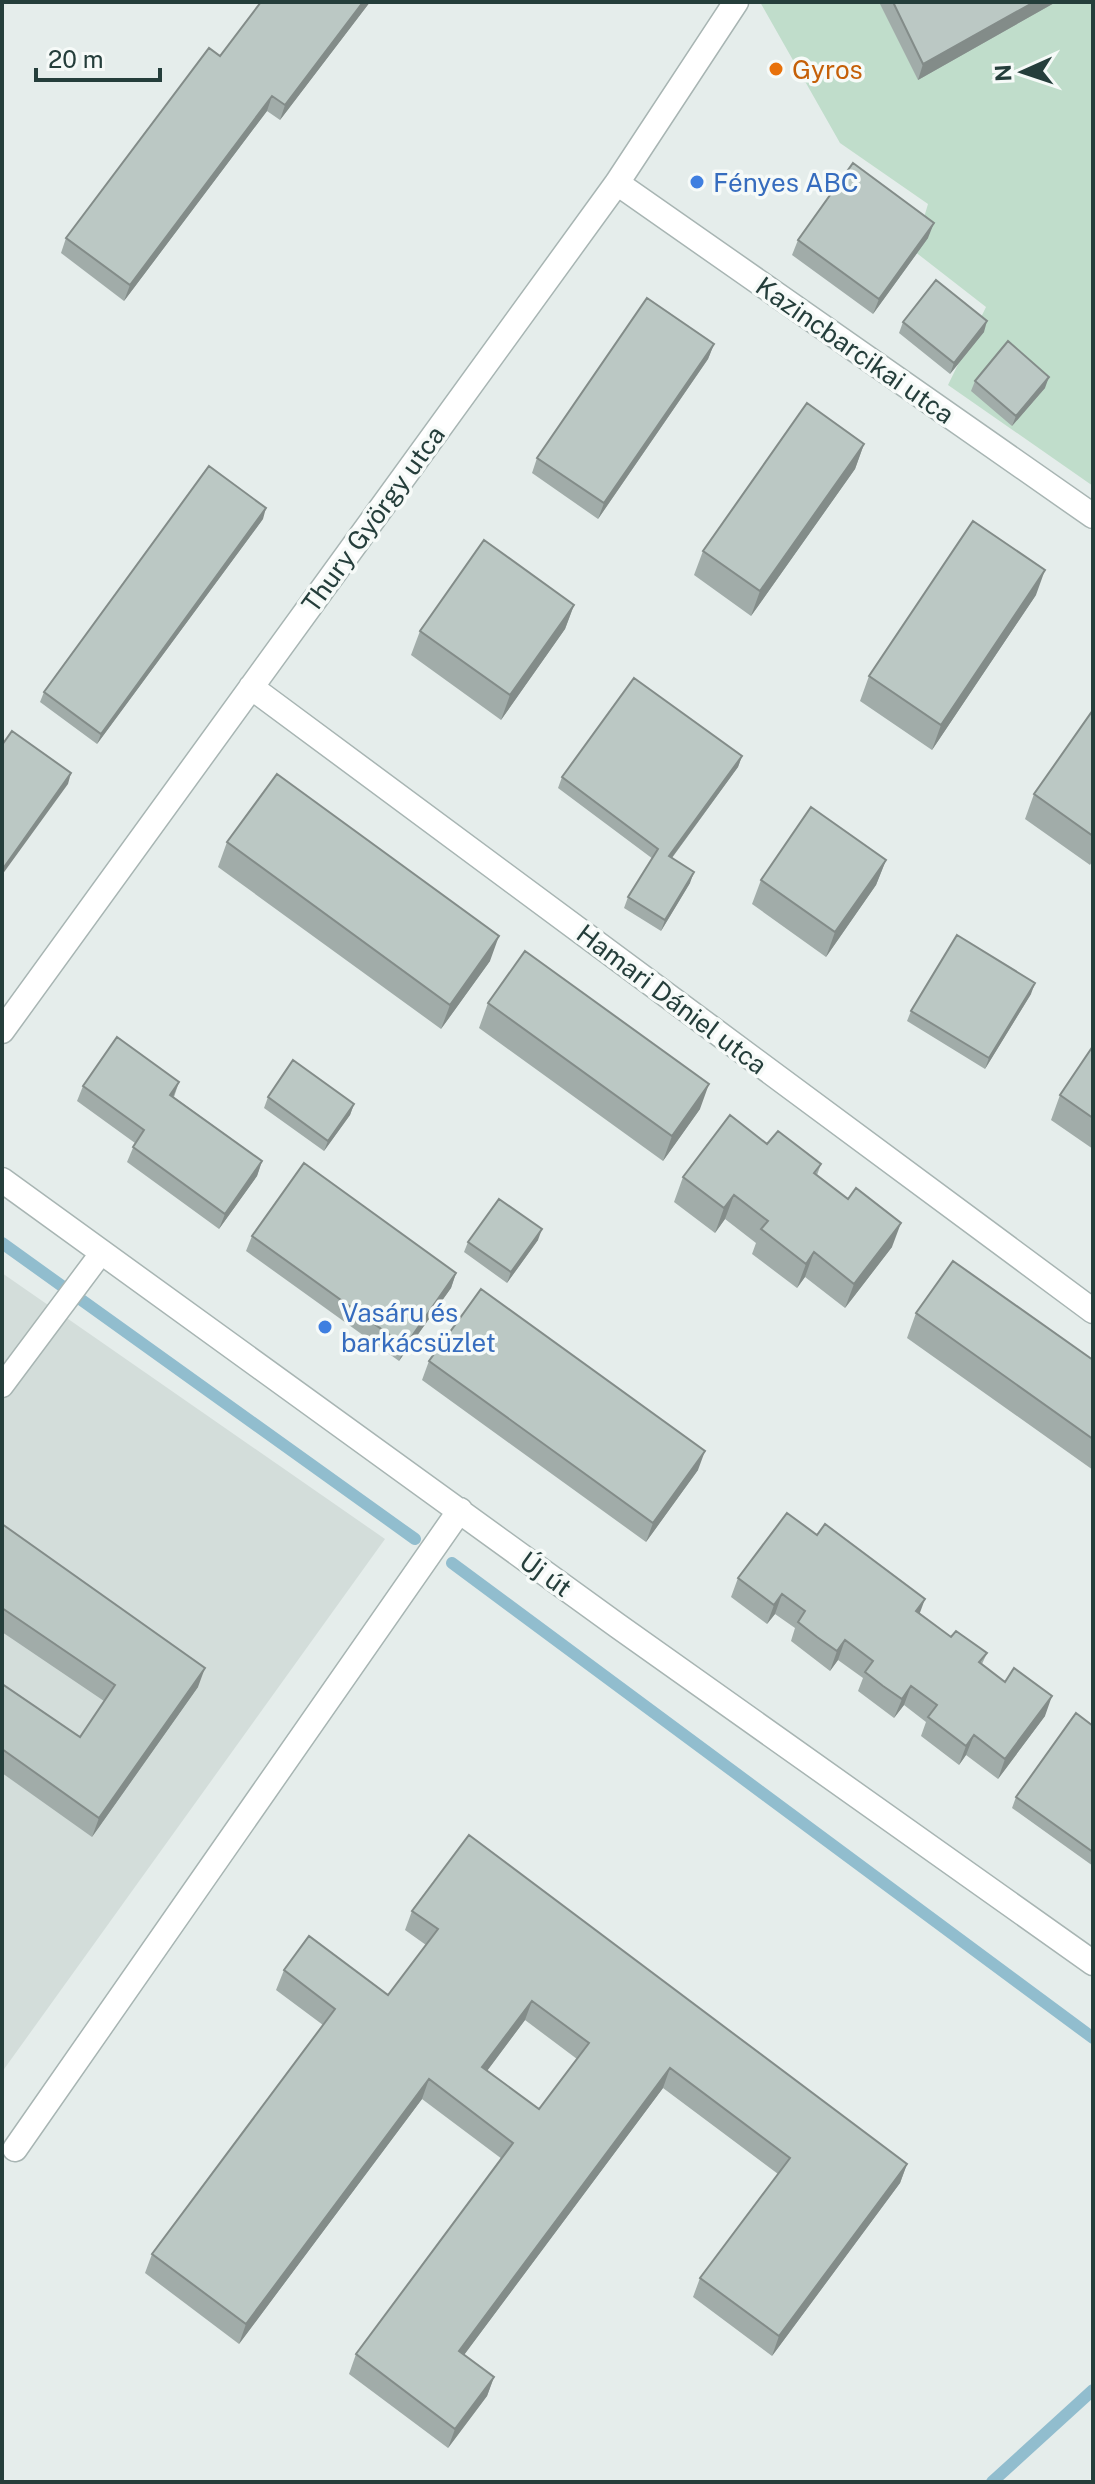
<svg xmlns="http://www.w3.org/2000/svg" width="1095" height="2484" font-family="'Public Sans',sans-serif">
	<style>
		.built { fill: #d3ddda }
		.green { fill: #c0ddcb }
		.lines { fill: none; stroke-linecap: round; stroke-linejoin: round }
		.stream { stroke: #91bdce; stroke-width: 12 }
		.service-casing { stroke: #a8b5b3; stroke-width: 25 }
		.minor-casing { stroke: #a8b5b3; stroke-width: 27 }
		.service { stroke: #fff; stroke-width: 22 }
		.minor { stroke: #fff; stroke-width: 24 }
		.wall { fill: #a1aca9; fill-rule: evenodd }
		.shaded-wall { fill: #838c89 }
		.building { fill: #bbc8c4; stroke: #838c89; stroke-width: 2; fill-rule: evenodd }
		.food-dot { fill: #e8710a; stroke: #f6faf8; stroke-width: 3 }
		.shop-dot { fill: #3f7fe0; stroke: #f6faf8; stroke-width: 3 }
		.labels { text-anchor: middle; dominant-baseline: central; stroke-width: 7; stroke-linejoin: round; paint-order: stroke }
		.food-label { font-size: 26px; fill: #c56008; stroke: #f6faf8; text-anchor: start }
		.shop-label { font-size: 26px; fill: #366cbe; stroke: #f6faf8; text-anchor: start }
		.street-label { font-size: 26px; fill: #253e3b; stroke: #f6faf8 }
	</style>
	<rect width="100%" height="100%" fill="#e5edeb"/>
	<!-- built -->
	<path class="built" d="M2,1273L385,1539L2,2072Z"/>
	<!-- green -->
	<path class="green" d="M760,2H1093V486L948,385L986,307L914,251L928,204L840,143Z"/>
	<g class="lines">
		<!-- stream -->
		<path class="stream" d="M2,1243L415,1539
			M452,1563L1093,2038
			M992,2482L1093,2390"/>
		<defs>
			<path id="service" d="M2,1386L102,1252"/>
			<path id="minor" d="M617,183L1093,516
				M251,687L1093,1311
				M2,1031L617,183L736,2
				M2,1180L618,1626L1093,1963
				M15,2149L460,1510"/>
		</defs>
		<!-- service casing -->
		<use href="#service" class="service-casing"/>
		<!-- minor casing -->
		<use href="#minor" class="minor-casing"/>
		<!-- service -->
		<use href="#service" class="service"/>
		<!-- minor -->
		<use href="#minor" class="minor"/>
	</g>
	<!-- wall -->
	<path class="wall" d="M261,2H370L280,120L267,111L124,301L61,253L66,238L220,56Z
		M879,2H1056L918,80Z
		M928,238L873,314L792,255L798,240Z
		M903,322L984,332L950,374L899,333Z
		M714,344L708,359L598,519L532,473L537,458Z
		M975,381L1045,388L1012,426L971,391Z
		M864,444L855,469L751,616L694,575L703,551Z
		M263,519L97,744L40,702L44,692Z
		M1036,595L932,750L860,701L869,676Z
		M574,605L565,629L501,720L411,655L420,631Z
		M1093,710V860L1090,865L1025,819L1034,794Z
		M742,756L738,767L672,858L690,883L661,931L624,908L628,897L653,859L558,788L562,777Z
		M227,842L490,961L441,1029L218,867Z
		M886,860L876,885L826,957L752,904L761,880Z
		M1031,994L985,1069L907,1021L911,1011Z
		M488,1003L700,1109L663,1161L479,1028Z
		M1093,1046V1149L1051,1120L1060,1095Z
		M179,1082L174,1097L262,1161L257,1176L219,1229L127,1162L135,1143L77,1101L83,1086Z
		M268,1097L354,1104L350,1115L324,1151L264,1108Z
		M767,1144L821,1164L817,1175L892,1247L845,1308L805,1277L797,1288L752,1254L756,1243L725,1219L715,1233L674,1202L683,1177Z
		M252,1236L456,1273L451,1288L399,1361L246,1251Z
		M538,1240L507,1283L464,1252L468,1242Z
		M916,1313L1093,1360V1470L907,1338Z
		M429,1361L698,1470L646,1542L422,1380Z
		M2,1524L198,1687L92,1837L2,1773V1684L80,1737L104,1701L2,1632Z
		M738,1578L920,1614L951,1637L987,1653L982,1664L1045,1716L998,1779L966,1755L959,1765L921,1736L926,1722L904,1705L894,1718L858,1691L863,1678L838,1660L830,1671L791,1641L795,1628L775,1614L767,1624L731,1597Z
		M1093,1726V1866L1012,1808L1016,1797Z
		M412,1911L907,2164L900,2183L772,2356L693,2297L700,2278L778,2174L663,2088L464,2355L494,2377L487,2396L448,2448L349,2374L356,2354L502,2159L422,2099L239,2344L145,2273L152,2254L323,2025L276,1990L284,1970L388,1995L426,1945L405,1930ZM525,2020L577,2059L539,2109L487,2071Z"/>
	<!-- shaded-wall -->
	<path class="shaded-wall" d="M363,2H370L280,120L285,105Z
		M1034,2H1056L918,80L923,64Z
		M272,96L267,111L124,301L130,285Z
		M934,223L928,238L873,314L879,299Z
		M987,321L984,332L950,374L954,363Z
		M714,344L708,359L598,519L604,503Z
		M1049,377L1045,388L1012,426L1016,416Z
		M864,444L855,469L751,616L760,591Z
		M266,508L263,519L97,744L101,734Z
		M1045,570L1036,595L932,750L941,725Z
		M574,605L565,629L501,720L510,695Z
		M742,756L738,767L665,867L669,856Z
		M71,773L68,784L2,875V870Z
		M886,860L876,885L826,957L835,932Z
		M694,872L690,883L661,931L665,920Z
		M499,936L490,961L441,1029L450,1005Z
		M1035,983L1031,994L985,1069L989,1058Z
		M179,1082L173,1097L170,1095Z
		M709,1084L700,1109L663,1161L672,1136Z
		M354,1104L350,1115L324,1151L328,1141Z
		M262,1161L257,1176L219,1229L225,1214Z
		M734,1195L725,1219L715,1233L724,1208Z
		M901,1223L892,1247L845,1308L854,1284Z
		M542,1229L538,1240L507,1283L511,1272Z
		M814,1252L805,1277L797,1288L806,1264Z
		M456,1273L451,1288L399,1361L405,1346Z
		M705,1451L698,1470L646,1542L653,1523Z
		M782,1594L775,1614L767,1624L774,1605Z
		M925,1599L918,1618L916,1611Z
		M845,1640L838,1660L830,1671L837,1651Z
		M205,1668L198,1687L92,1837L99,1818Z
		M911,1686L904,1705L894,1718L902,1699Z
		M1052,1696L1045,1716L998,1779L1005,1759Z
		M974,1735L966,1755L959,1765L966,1746Z
		M532,2001L525,2020L475,2087L482,2067Z
		M670,2068L663,2088L452,2371L459,2351Z
		M429,2079L422,2099L239,2344L246,2324Z
		M907,2164L900,2183L772,2356L779,2336Z
		M494,2377L487,2396L448,2448L455,2429Z"/>
	<!-- building -->
	<path class="building" d="M261,2H363L285,105L272,96L130,285L66,238L209,48L220,56Z
		M893,2H1034L923,64Z
		M853,163L934,223L879,299L798,240Z
		M936,280L987,321L954,363L903,322Z
		M647,298L714,344L604,503L537,458Z
		M1008,341L1049,377L1016,416L975,381Z
		M807,403L864,444L760,591L703,551Z
		M209,466L266,508L101,734L44,692Z
		M973,521L1045,570L941,725L869,676Z
		M484,540L574,605L510,695L420,631Z
		M634,678L742,756L669,856L694,872L665,920L628,897L658,849L562,777Z
		M1093,710V836L1034,794Z
		M12,731L71,773L2,870V745Z
		M277,774L499,936L450,1005L227,842Z
		M811,807L886,860L835,932L761,880Z
		M957,935L1035,983L989,1058L911,1011Z
		M525,951L709,1084L672,1136L488,1003Z
		M117,1037L179,1082L170,1095L262,1161L225,1214L133,1147L144,1130L83,1086Z
		M1093,1046V1118L1060,1095Z
		M293,1060L354,1104L328,1141L268,1097Z
		M730,1115L767,1144L778,1131L821,1164L814,1173L848,1199L856,1188L901,1223L854,1284L814,1252L806,1264L761,1229L768,1221L734,1195L724,1208L683,1177Z
		M304,1163L456,1273L405,1346L252,1236Z
		M499,1199L542,1229L511,1272L468,1242Z
		M953,1261L1093,1360V1439L916,1313Z
		M481,1289L705,1451L653,1523L429,1361Z
		M787,1513L817,1535L825,1524L925,1599L916,1611L951,1637L956,1631L987,1653L979,1662L1005,1682L1014,1668L1052,1696L1005,1759L974,1735L966,1746L928,1717L937,1705L911,1686L902,1699L883,1686L865,1672L873,1661L845,1640L837,1651L817,1637L798,1622L805,1611L782,1594L774,1605L738,1578Z
		M2,1524L205,1668L99,1818L2,1749V1684L80,1737L115,1685L2,1608Z
		M1076,1713L1093,1726V1852L1016,1797Z
		M469,1835L907,2164L779,2336L700,2278L790,2158L670,2068L459,2351L494,2377L455,2429L356,2354L513,2143L429,2079L246,2324L152,2254L335,2009L284,1970L309,1936L388,1995L438,1929L412,1911ZM532,2001L589,2043L539,2109L482,2067Z"/>
	<!-- markers -->
	<circle class="food-dot" cx="776" cy="69" r="8"/>
	<g class="shop-dot">
		<circle cx="697" cy="182" r="8"/>
		<circle cx="325" cy="1327" r="8"/>
	</g>
	<g class="labels">
		<!-- food labels -->
		<g class="food-label">
			<text x="792" y="69">Gyros</text>
		</g>
		<!-- shop labels -->
		<g class="shop-label">
			<text x="713" y="182">Fényes ABC</text>
			<text x="341" y="1312">Vasáru és<tspan x="341" dy="30">barkácsüzlet</tspan></text>
		</g>
		<!-- street labels -->
		<g class="street-label">
			<text transform="translate(855 350) rotate(35)">Kazincbarcikai utca</text>
			<text transform="translate(373 519) rotate(-54)">Thury György utca</text>
			<text transform="translate(672 999) rotate(37)">Hamari Dániel utca</text>
			<text transform="translate(546 1574) rotate(36)">Új út</text>
		</g>
	</g>
	<!-- border -->
	<rect width="1095" height="2484" fill="none" stroke="#253e3b" stroke-width="8"/>
	<!-- north arrow -->
	<g transform="translate(1023 72) rotate(267)" stroke="#f6faf8" stroke-width="6" paint-order="stroke">
	<path d="M0-6L14 30L0 20L-14 30Z" fill="#253e3b"/>
	<text y="-12" font-size="22" font-weight="bold" text-anchor="middle" fill="#253e3b">N</text>
	</g>
	<!-- scale -->
	<path d="M36 68v12h124v-12" fill="none" stroke="#253e3b" stroke-width="4"/>
	<text x="48" y="68" font-size="24" fill="#253e3b" stroke="#f6faf8" stroke-width="6" paint-order="stroke">20 m</text>
</svg>
